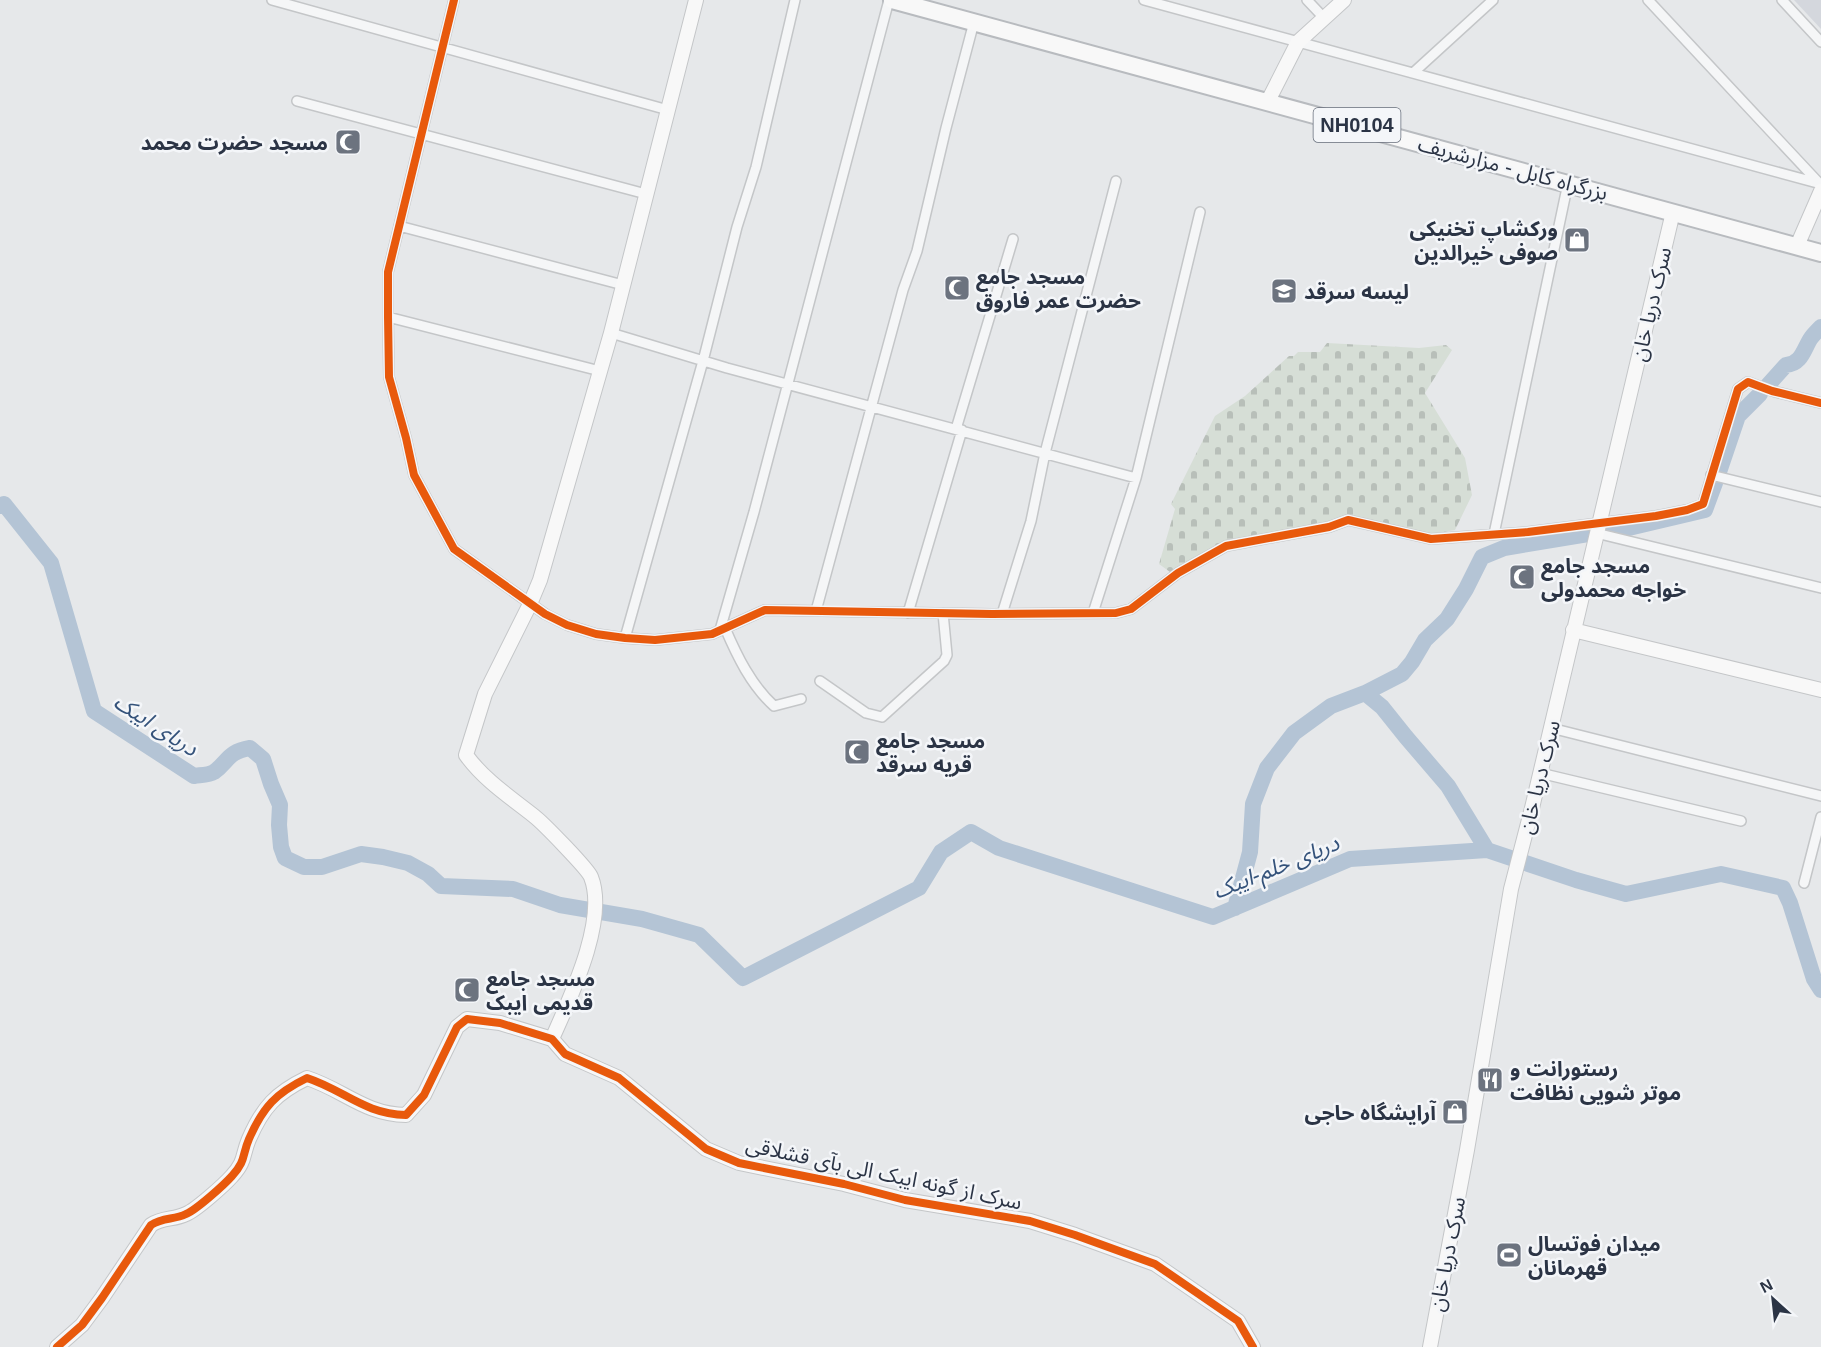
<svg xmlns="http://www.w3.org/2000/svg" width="1821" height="1347" font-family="Arial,'Noto Sans Arabic',sans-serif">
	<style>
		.built { fill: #d4d7dd }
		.cemetery { fill: url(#cemetery-stones) }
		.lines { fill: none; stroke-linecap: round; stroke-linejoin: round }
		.river { stroke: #b4c4d5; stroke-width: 16 }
		.street-casing { stroke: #c4c6c8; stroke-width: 12 }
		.secondary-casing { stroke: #c4c6c8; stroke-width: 16 }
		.highway-casing { stroke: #b8bbbf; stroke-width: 20 }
		.street { stroke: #f5f6f7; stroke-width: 9 }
		.secondary { stroke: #f8f8f8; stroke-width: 14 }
		.highway { stroke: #f8f8f8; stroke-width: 16 }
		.cycleway-casing { stroke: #f4f6f9; stroke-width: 11 }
		.cycleway { stroke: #e8590c; stroke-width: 8 }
		.labels { text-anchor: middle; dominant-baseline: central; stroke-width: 5; stroke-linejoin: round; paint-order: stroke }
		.shield { fill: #f4f6f9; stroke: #676e7b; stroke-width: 1.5 }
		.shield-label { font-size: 20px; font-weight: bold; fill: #2b3445 }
		.poi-label { font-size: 21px; font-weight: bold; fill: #2b3445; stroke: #f4f6f9; text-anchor: start }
		.street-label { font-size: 21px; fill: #2b3445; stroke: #f4f6f9 }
		.water-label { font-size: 22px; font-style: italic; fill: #34527a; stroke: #f4f6f9 }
	</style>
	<defs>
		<pattern id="cemetery-stones" width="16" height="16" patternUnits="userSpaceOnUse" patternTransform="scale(1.5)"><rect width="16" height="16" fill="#d6ded6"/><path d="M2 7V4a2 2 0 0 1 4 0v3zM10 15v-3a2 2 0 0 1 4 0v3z" fill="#b8bfb9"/></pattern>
	</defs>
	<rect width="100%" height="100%" fill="#e6e8ea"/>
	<!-- built -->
	<path class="built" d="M1794,0H1821V29Z"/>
	<!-- cemetery -->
	<path class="cemetery" d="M1327,343L1419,348L1446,345L1452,350L1425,393L1465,458L1472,495L1455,530L1431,534L1398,526L1351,518L1224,543L1170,572L1159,564L1175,509L1171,504L1215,416L1245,396L1289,356H1294L1298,352H1320Z"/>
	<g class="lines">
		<!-- river -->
		<path class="river" d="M1768,385L1786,365C1802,364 1804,348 1811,338C1814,334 1818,330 1821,327
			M1719,472L1738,416L1760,394
			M0,506L4,504L51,563L94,711L194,776C200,775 209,775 214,772C229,761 227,752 250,748L263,759L271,784L280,805L279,825L281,847L285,858L304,867H322L361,854L383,857L408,863L428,874L441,886L513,889L560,905L642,919L699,935L743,978L919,888L941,852L971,832L999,848L1213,917L1350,859L1487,850L1576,880L1626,894L1721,874L1783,888L1790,903L1814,979L1821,990
			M1604,531H1616L1705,510L1715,483
			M1365,693L1402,674L1412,662L1425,640L1447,619L1466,589L1482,557L1504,548L1588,534
			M1235,908L1250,852L1253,804L1267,768L1294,733L1331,706L1365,693L1382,707L1406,737L1448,786L1487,850"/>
		<defs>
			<path id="street" d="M272,0L668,110
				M454,0L388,272V317L389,377L406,438L414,475L454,549L545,614L567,625L596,634L625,638L655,640L712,634L765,610L992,614L1116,613L1131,609L1178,573L1226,546L1329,527L1348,520L1431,539L1528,532L1656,516L1687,510L1703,504L1738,389L1748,382L1772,391L1821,403
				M1144,0L1821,184
				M1307,0L1324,18
				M1648,0L1818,182
				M1782,0L1821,42
				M1413,73L1493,0
				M297,101L646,194
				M399,226L623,285
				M388,317L600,371
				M611,333L727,368L1136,478
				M956,429L1013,239
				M1711,475L1821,502
				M1596,533L1821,588
				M1494,534L1568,183
				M816,611L903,290L917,251L946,128L974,22
				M908,613L962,430
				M1093,613L1136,478L1200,212
				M1002,614L1031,521L1045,453L1116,181
				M725,628C737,656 751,685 774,706L801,699
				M720,630L754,512L889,0
				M625,638L703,361L737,227L756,167L795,0
				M820,681L866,713L882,717L944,661L947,655L943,613
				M1551,728L1821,796
				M1540,773L1741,821
				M1804,883L1821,817"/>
			<path id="secondary" d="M1268,101L1298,42L1344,0
				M1797,246L1821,191
				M1573,630L1821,690
				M552,1039C570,998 608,920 591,877C588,869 543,823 534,816C510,797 484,780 466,755L485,694L530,604L540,580L611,333L696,0
				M57,1347L82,1325L102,1298L151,1225C163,1217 174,1220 186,1214C196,1210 224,1185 232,1176C246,1161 242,1155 249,1139C263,1107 276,1093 307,1078C344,1090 364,1114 406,1115L424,1095L457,1027L467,1019L500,1023L552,1039L565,1054L619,1078L706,1149L739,1163L844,1184L905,1200L1030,1221L1075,1235L1155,1264L1238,1321L1253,1347
				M1430,1347L1467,1150L1511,889L1532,808L1673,212"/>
			<path id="highway" d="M892,0L1821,253"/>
		</defs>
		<!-- street casing -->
		<use href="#street" class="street-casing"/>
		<!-- secondary casing -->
		<use href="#secondary" class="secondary-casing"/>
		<!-- highway casing -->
		<use href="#highway" class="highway-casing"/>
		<!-- street -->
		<use href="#street" class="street"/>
		<!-- secondary -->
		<use href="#secondary" class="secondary"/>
		<!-- highway -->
		<use href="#highway" class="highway"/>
		<defs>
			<path id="cycleway" d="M454,0L388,272V317L389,377L406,438L414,475L454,549L545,614L567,625L596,634L625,638L655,640L712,634L765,610L992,614L1116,613L1131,609L1178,573L1226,546L1329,527L1348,520L1431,539L1528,532L1656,516L1687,510L1703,504L1738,389L1748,382L1772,391L1821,403
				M57,1347L82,1325L102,1298L151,1225C163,1217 174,1220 186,1214C196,1210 224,1185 232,1176C246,1161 242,1155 249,1139C263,1107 276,1093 307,1078C344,1090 364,1114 406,1115L424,1095L457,1027L467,1019L500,1023L552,1039L565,1054L619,1078L706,1149L739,1163L844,1184L905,1200L1030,1221L1075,1235L1155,1264L1238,1321L1253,1347"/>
		</defs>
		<!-- cycleway casing -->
		<use href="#cycleway" class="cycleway-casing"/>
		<!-- cycleway -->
		<use href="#cycleway" class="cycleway"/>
	</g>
	<!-- icons -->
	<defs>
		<symbol id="mosque-square" viewBox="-11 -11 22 22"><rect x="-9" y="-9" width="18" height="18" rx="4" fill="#6c737f" stroke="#f4f6f9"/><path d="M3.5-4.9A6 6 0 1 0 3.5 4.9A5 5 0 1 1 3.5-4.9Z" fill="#fff"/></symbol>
		<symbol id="shop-square" viewBox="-11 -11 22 22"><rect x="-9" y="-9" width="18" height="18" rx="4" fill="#6c737f" stroke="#f4f6f9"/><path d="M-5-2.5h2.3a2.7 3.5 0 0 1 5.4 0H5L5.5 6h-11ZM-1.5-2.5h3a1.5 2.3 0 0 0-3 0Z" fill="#fff"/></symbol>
		<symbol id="school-square" viewBox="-11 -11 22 22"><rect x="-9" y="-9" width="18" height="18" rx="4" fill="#6c737f" stroke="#f4f6f9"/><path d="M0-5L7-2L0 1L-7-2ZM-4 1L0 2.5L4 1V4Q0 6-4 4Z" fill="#fff"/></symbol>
		<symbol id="restaurant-square" viewBox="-11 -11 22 22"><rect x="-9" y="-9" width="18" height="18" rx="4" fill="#6c737f" stroke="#f4f6f9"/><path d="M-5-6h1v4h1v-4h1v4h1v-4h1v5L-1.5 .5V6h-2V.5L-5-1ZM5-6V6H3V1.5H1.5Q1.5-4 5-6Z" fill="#fff"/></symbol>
		<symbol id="stadium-square" viewBox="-11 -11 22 22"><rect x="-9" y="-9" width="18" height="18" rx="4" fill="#6c737f" stroke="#f4f6f9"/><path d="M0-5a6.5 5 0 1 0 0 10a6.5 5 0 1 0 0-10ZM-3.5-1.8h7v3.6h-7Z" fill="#fff"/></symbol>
	</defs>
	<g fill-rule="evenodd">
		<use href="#mosque-square" x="333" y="127" width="30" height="30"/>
		<use href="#shop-square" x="1562" y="225" width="30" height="30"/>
		<use href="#mosque-square" x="942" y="273" width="30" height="30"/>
		<use href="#school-square" x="1269" y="276" width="30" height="30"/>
		<use href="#mosque-square" x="1507" y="562" width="30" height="30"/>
		<use href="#mosque-square" x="842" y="737" width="30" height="30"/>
		<use href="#mosque-square" x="452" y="975" width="30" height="30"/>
		<use href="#restaurant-square" x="1475" y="1065" width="30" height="30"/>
		<use href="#shop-square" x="1440" y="1097" width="30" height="30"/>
		<use href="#stadium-square" x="1494" y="1240" width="30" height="30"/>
	</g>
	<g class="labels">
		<!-- shield labels -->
		<rect class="shield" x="1313.5" y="108" width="87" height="34" rx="4.5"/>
		<g class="shield-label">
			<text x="1357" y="125">NH0104</text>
		</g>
		<!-- poi labels -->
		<g class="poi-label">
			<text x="328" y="142" text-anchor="end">مسجد حضرت محمد</text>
			<text x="1558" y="228" text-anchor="end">ورکشاپ تخنیکی<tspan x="1558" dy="24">صوفی خیرالدین</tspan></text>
			<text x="976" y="276">مسجد جامع<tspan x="976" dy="24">حضرت عمر فاروق</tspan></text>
			<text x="1304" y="291">لیسه سرقد</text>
			<text x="1541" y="565">مسجد جامع<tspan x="1541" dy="24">خواجه محمدولی</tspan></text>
			<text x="876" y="740">مسجد جامع<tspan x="876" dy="24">قریه سرقد</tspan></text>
			<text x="486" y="978">مسجد جامع<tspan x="486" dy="24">قدیمی ایبک</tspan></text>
			<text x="1510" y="1068">رستورانت و<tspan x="1510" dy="24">موتر شویی نظافت</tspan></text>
			<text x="1436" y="1112" text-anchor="end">آرایشگاه حاجی</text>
			<text x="1528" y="1243">میدان فوتسال<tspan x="1528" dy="24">قهرمانان</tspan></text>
		</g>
		<!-- street labels -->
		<g class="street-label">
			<text transform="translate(1513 168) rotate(15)">بزرگراه کابل - مزارشریف</text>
			<text transform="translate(1651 304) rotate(-77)">سرک دریا خان</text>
			<text transform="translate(1539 777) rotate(-76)">سرک دریا خان</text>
			<text transform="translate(884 1173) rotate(12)">سرک از گونه ایبک الی بآی قشلاقی</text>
			<text transform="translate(1447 1254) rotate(-79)">سرک دریا خان</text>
		</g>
		<!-- water labels -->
		<g class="water-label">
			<text transform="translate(156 725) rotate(33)">دریای ایبک</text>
			<text transform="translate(1276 867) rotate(-22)">دریای خلم-ایبک</text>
		</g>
	</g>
	<!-- north arrow -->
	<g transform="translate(1773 1299) rotate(333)" stroke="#f4f6f9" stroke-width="4.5" paint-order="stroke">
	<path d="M0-4.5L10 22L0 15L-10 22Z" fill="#2b3445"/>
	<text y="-9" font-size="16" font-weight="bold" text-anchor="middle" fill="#2b3445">N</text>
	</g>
</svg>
